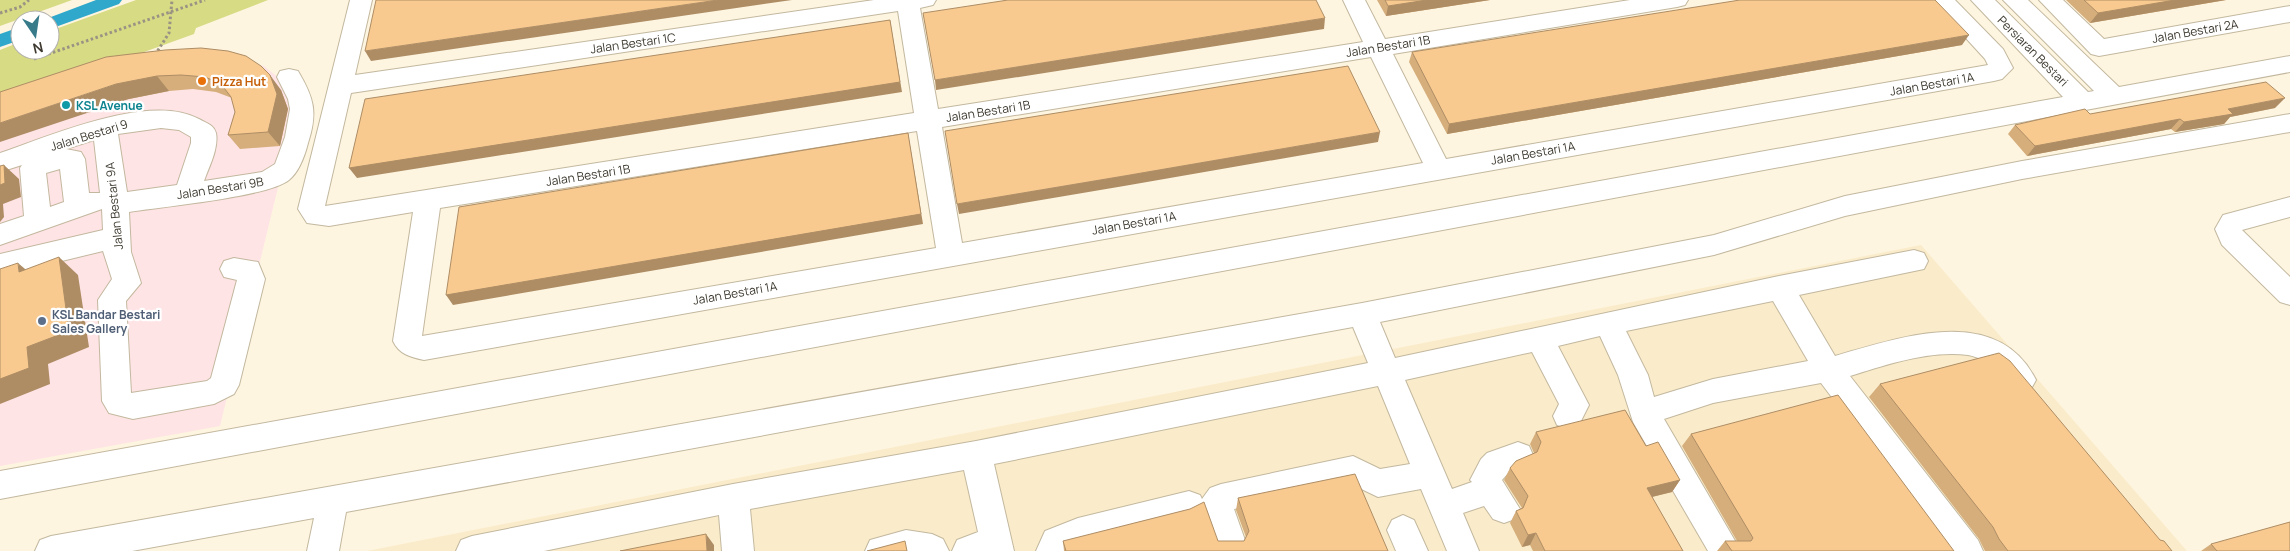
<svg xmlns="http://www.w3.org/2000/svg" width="2290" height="551" font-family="Manrope,sans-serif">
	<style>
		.commercial { fill: #ffe4e5 }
		.built { fill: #faecca }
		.green { fill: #d7db84 }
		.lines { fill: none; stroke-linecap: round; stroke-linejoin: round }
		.canal { fill: #30a8cc; fill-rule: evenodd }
		.minor-casing { stroke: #c3b89f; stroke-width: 2 }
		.path { stroke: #9a9384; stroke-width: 3; stroke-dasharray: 2.5 2.5; stroke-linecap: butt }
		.minor { fill: #fff; fill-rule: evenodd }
		.wall { fill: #d5ae7c }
		.shaded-wall { fill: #ae8d65 }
		.building { fill: #f8ca90; stroke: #ae8d65 }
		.food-dot { fill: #e8710a; stroke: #fff; stroke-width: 2 }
		.culture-dot { fill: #0f9aa8; stroke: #fff; stroke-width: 2 }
		.service-dot { fill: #5c6f8a; stroke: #fff; stroke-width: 2 }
		.labels { text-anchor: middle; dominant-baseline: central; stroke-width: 4.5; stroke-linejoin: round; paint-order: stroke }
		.street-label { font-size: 12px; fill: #3e3a30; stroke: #fff }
		.food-label { font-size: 12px; font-weight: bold; fill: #c56008; stroke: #fff; text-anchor: start }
		.culture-label { font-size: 12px; font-weight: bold; fill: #0d838f; stroke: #fff; text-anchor: start }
		.service-label { font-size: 12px; font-weight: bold; fill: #4e5e75; stroke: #fff; text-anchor: start }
	</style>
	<rect width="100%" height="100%" fill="#fef5e0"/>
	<!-- commercial -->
	<path class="commercial" d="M233,58L264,66L285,83L298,105L220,426L0,466V110Z"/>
	<!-- built -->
	<path class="built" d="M1921,245L2187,551H367Z"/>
	<!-- green -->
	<path class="green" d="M0,0H72L0,26Z
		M136,0H268L196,28L194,34L0,104V50L20,42V50H50V31Z"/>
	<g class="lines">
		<!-- canal -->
		<path class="canal" d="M96,0H122L119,4L50,29V20H43Z
			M20,27V40L0,47V34Z"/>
		<defs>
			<path id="minor" d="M350,0H372L355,75L874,0H936L933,5L920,8L938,109L1363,42L1343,0H1365L1385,39L1630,0H1688L1685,5L1677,7L1393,54L1446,159L1988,65L1985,59L1931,0H1955L2003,49L2013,68L2002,79L1994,81L424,360C410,357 399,354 393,341L413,212L329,226L307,223L298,209ZM898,11L914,113L325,206L351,93ZM1371,57L1423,163L962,243L942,127ZM917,131L936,248L422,336L440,208Z
				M1971,0H1995L2088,92L2094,91L2003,0H2028L2119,87L2290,56V72L0,499V471L2063,97Z
				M2039,0H2063L2104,39L2290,6V22L2099,56L2091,54Z
				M289,69L298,71C314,98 318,112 308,143C305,155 299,172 289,180C268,197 161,207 129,212L131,252L141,283L126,301L131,393L207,381L211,378L237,280L224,277L220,269L224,261L234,258L258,262L265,279L239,385L234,394L214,404L133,419L109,413L102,401L98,300L112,279L103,251L0,276V254L103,230L102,209L0,245V224L24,216L20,168L22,165L0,172V153C50,136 150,92 199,119C206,123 214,125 216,133C219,148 209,167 204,181L262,172L275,164L285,137L290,109L288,99L277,77L280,71ZM161,128L179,130L191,137V143L177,185L127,192L118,134ZM94,140L100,193H89L85,159L81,152L66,149ZM60,169L64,202L50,207L46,173Z
				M2290,114V132L2022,179L1845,216L1714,255L1380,322L1395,358L1779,276L1914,250L1924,253L1928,261L1924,269L1799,295L1835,356C1899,338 1997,302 2036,380L2031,389C2002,399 2000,360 1968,355C1929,350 1886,365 1850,376L1978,540L1983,551H1948L1821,383L1713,403L1664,419L1741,551H1708L1633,422L1618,375L1600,336L1558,346L1589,405L1579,425L1568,429L1557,425L1553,416L1559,404L1532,352L1405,380L1452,489L1472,482L1470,480L1481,459L1487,453L1518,442L1529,446L1533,455L1529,464L1509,472L1502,480L1520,509L1515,519L1504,523L1493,519L1484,506L1463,513L1479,551H1447L1421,489L1378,497L1351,484L1234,509L1246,543L1242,551H1218L1203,509L1200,515L1189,519L1069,551H1036L1045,531L1078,518L1189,491L1200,495L1202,499L1210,488L1221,484L1353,456L1380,469L1410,464L1378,386L994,464L1014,551H952L957,540L978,532L964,470L750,509L754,551H722L719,515L544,551H456L461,540L472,536L733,484L976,441L1368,363L1353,327L346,512L339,551H307L314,518L132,551H35L40,540L51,536L1362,303L1714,235L1845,196L2022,161ZM1773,301L1808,361L1713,379L1654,397L1648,375L1626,331Z
				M2290,197V217L2242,230L2290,277V305L2280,302L2222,245L2215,229L2223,215Z
				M1403,515L1414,520L1428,551H1396L1387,530L1392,520Z
				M906,530L932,534L943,539L949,551H865L870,540Z"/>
		</defs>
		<!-- minor casing -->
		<use href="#minor" class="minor-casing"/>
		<!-- path -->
		<path class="path" d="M0,13L20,7L29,0
			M155,55L169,33L172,0
			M34,59L205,0"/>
		<!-- minor -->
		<use href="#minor" class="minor"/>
	</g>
	<!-- wall -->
	<path class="wall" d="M1377,0H1490L1386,16Z
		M2066,0H2226L2090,23Z
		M1962,45L1447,134L1409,62L1412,52Z
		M106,57L281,90L288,109L280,146L240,149L228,135L235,112L232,98L216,92L193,89L169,91L129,99Z
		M2275,108L2230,117L2224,124L2175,132L2171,129L2027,156L2008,134L2015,125L2090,114Z
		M1880,384L2160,540L2172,551H1985L1979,539L1869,397Z
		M1536,432L1646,446L1680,480L1672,492L1652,497L1683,551H1533L1530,545L1522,547L1510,523L1516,511L1522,508L1504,480L1510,468L1534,453L1530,444Z
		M1691,434L1954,551H1717L1725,541H1737L1682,446Z
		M1238,498L1388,551H1064L1063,541H1244L1246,537L1236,510Z
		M2211,544L2290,551H2201Z"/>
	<!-- shaded-wall -->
	<path class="shaded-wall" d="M718,0H792L371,61L365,51Z
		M1427,0H1490L1386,16L1388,6Z
		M2175,0H2226L2090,23L2098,13Z
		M1325,18L1324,29L936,90L935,80Z
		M890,20L902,92L357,178L349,168Z
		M1969,35L1962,45L1447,134L1449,124Z
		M270,75L281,90L288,109L280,146L268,132Z
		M157,76L169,91L129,99L0,142V123L116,84Z
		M2285,98L2275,108L2230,117L2224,124L2175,132L2184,122L2228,109Z
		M2180,119L2171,129L2027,156L2035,146Z
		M1380,132L1378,142L1124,186L959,214L957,204Z
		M908,133L923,224L453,305L446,295Z
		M4,165L19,179L21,197L3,204L4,217L0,222V185Z
		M59,257L78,275L89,347L48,364L50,384L0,404V379L27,347Z
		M18,263L38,280L19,272Z
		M1680,480L1672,492L1639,500L1647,488Z
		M1536,533L1530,545L1522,547L1528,535Z
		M706,534L714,545V551H707Z"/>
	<!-- building -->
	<path class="building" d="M376,0H718L365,51Z
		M1008,0H1316L1325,18L935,80L923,13Z
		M1385,0H1427L1388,6Z
		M1740,0H1935L1969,35L1449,124L1412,52Z
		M2084,0H2175L2098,13Z
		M890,20L900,82L349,168L365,99Z
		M201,48L228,51L246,56L261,66L270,75L277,94L268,132L228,135L235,112L231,97L221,84L205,77L181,75L157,76L116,84L0,123V92L106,57L165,50Z
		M1348,66L1380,132L1124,176L957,204L945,131Z
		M2266,82L2285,98L2228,109L2233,114L2184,122L2180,119L2035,146L2015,125L2085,109L2090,114Z
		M908,133L921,214L446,295L459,207Z
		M4,165L5,183L0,185V166Z
		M59,257L69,331L27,347L29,368L0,379V269L18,263L19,272Z
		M1999,353L2010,361L2160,540L2164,541L2172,551H2008L1999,539L1993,527L1880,384Z
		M1838,395L1954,551H1732L1725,541H1751L1753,538L1691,434Z
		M1625,410L1646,446L1658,442L1680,480L1647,488L1683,551H1545L1536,533L1528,535L1516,511L1523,508L1528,496L1510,468L1516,461L1537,452L1541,442L1536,432Z
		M1355,474L1388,551H1066L1063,541L1190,509L1204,502L1218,541H1244L1249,531L1238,498Z
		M2290,522V551H2217L2211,544Z
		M706,534L707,551H620Z
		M905,541L907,551H867Z"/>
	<!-- markers -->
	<circle class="food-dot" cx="202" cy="81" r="5"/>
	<circle class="culture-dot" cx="66" cy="105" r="5"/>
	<circle class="service-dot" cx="42" cy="321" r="5"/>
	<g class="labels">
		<!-- street labels -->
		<g class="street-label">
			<text transform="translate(2195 31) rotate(-10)">Jalan Bestari 2A</text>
			<text transform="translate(633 43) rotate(-8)">Jalan Bestari 1C</text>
			<text transform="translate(1388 46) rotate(-9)">Jalan Bestari 1B</text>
			<text transform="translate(2033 51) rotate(45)">Persiaran Bestari</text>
			<text transform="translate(1932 84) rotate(-10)">Jalan Bestari 1A</text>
			<text transform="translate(988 111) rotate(-9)">Jalan Bestari 1B</text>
			<text transform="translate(89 135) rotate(-17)">Jalan Bestari 9</text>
			<text transform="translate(1533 153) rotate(-10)">Jalan Bestari 1A</text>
			<text transform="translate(588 175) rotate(-9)">Jalan Bestari 1B</text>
			<text transform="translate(220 188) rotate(-9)">Jalan Bestari 9B</text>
			<text transform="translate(114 206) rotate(-96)">Jalan Bestari 9A</text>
			<text transform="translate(1134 223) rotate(-10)">Jalan Bestari 1A</text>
			<text transform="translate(735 293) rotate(-10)">Jalan Bestari 1A</text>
		</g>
		<!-- food labels -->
		<g class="food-label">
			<text x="212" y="81">Pizza Hut</text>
		</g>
		<!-- culture labels -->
		<g class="culture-label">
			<text x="76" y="105">KSL Avenue</text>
		</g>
		<!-- service labels -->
		<g class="service-label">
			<text x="52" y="314">KSL Bandar Bestari<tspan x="52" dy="14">Sales Gallery</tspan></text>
		</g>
	</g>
	<!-- north arrow -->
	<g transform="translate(35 35) rotate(167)"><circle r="24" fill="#ffffff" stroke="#b2b0ac"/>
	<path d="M0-4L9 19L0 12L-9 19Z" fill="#377b8a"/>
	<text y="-8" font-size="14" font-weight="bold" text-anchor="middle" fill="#3e3a30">N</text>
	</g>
</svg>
